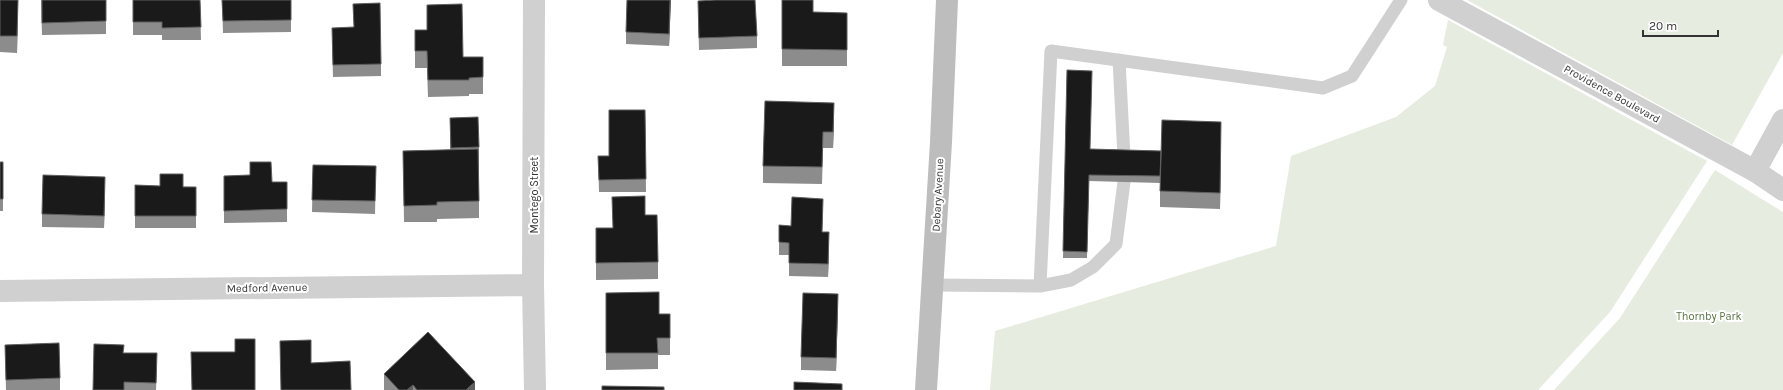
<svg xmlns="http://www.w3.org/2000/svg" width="1783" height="390" font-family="Karla,sans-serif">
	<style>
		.green { fill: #e6ecdf }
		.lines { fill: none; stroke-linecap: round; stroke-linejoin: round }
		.service { stroke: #d0d0d0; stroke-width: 13 }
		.minor { stroke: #d0d0d0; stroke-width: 22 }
		.tertiary { stroke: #d0d0d0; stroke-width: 22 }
		.secondary { stroke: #bdbdbd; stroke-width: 22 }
		.wall { fill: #8c8c8c }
		.shaded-wall { fill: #5f5f5f }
		.building { fill: #1a1a1a; stroke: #5f5f5f }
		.labels { text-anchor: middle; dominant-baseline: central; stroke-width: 4; stroke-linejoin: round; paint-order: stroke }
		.street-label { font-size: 11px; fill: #333; stroke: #fff }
		.park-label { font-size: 11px; fill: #56703f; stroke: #fff }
	</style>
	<rect width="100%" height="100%" fill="#fff"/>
	<!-- green -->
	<path class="green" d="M1467,0H1783V53L1732,145Z
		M1448,20L1707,161L1610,312L1538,390H990L995,331L1276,246L1291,156L1396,117L1435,86L1447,47L1443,45Z
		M1715,170L1783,212V390H1554L1620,318Z"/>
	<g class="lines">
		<!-- service -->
		<path class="service" d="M1119,60L1124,157
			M933,285L1040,286L1071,280L1093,267L1116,244L1124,182
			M1040,286L1051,51L1323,88L1352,76L1401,0"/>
		<!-- minor -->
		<path class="minor" d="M534,0L533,285L535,390
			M1755,171L1783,120
			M0,291L533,285"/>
		<!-- tertiary -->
		<path class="tertiary" d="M1439,0L1755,171L1783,190"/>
		<!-- secondary -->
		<path class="secondary" d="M926,390L941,142L947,0"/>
	</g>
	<!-- wall -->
	<path class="wall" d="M0,0H18L17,53L0,52Z
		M41,0H106V34L42,35Z
		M133,0H200L201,40H162V35H133Z
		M222,0H291V32L223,33Z
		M671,0L669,46L626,44V32Z
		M782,0L813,12L847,13V66H782Z
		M353,4L381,64V76L333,77L332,40L354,27Z
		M698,13L757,36V48L699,50Z
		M415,30H427L463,57H483V94H469V96L428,97L427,68H415Z
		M1067,70L1090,149L1161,151L1221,138L1220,209L1160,207V183L1089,181L1087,258H1063Z
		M645,110L646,192H599L598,156H609Z
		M450,118L479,147V218L437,219V222H404L403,151L450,150Z
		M834,119L833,148H823L822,184L763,183V166Z
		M0,162H3V211H0Z
		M313,165L376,166L375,214L312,212Z
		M272,182H287V222L224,223V188Z
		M135,185L196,187V228H135Z
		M105,189L104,228L42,227V214Z
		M823,211L822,232L829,245L828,277L789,276V255H779V225L791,226Z
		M645,215L658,262V279L596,280V228H612Z
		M606,293L659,314H670V355H658V369L606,370Z
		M838,306L836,371L801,370V357Z
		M280,341L311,363L351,390H281Z
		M5,345L60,378V390H6Z
		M124,353L157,366L156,390H93Z
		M384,374L475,390H384Z"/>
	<!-- shaded-wall -->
	<path class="shaded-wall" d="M18,0L17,53V36Z
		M670,0H671L669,46V34Z
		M834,103V119L833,148V132Z
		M1221,122V138L1220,209V193Z
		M105,177V189L104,228V216Z
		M829,232V245L828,277V264Z
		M838,294V306L836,371V358Z
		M475,382V390H466Z
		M413,385V390H407Z"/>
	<!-- building -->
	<path class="building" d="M0,0H18L17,36H0Z
		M42,0H106V21L42,23Z
		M133,0H200L201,27L162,28V22H133Z
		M222,0H291V20L223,21Z
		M627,0H670L669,34L626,32Z
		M715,0H755L757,36L699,38L698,1Z
		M782,0H813V12L847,13V50L782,49Z
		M380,3L381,64L333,65L332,28L354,27L353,4Z
		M462,4L463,57H483V77L469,78V80H428L427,51H415V30H427V5Z
		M1067,70L1092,71L1090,149L1161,151L1160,176L1089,175L1087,252L1063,251Z
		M765,101L834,103L833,132H823L822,167L763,166Z
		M609,110H645L646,179L599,180L598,156H609Z
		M478,117L479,147L451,148L450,118Z
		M1162,120L1221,122L1220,193L1160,191Z
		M478,149L479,201L437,202V205L404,206L403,151Z
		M0,162H3V199H0Z
		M250,162H271L272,182H287V209L224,211V176L250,175Z
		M313,165L376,166L375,201L312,200Z
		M160,174H183V187H196V216H135V185L160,186Z
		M43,175L105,177L104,216L42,214Z
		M645,196V215H657L658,262L596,263V228H613L612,197Z
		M792,197L823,199L822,232H829L828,264L789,263V243L779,242V225L791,226Z
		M659,292V314H670V338H657L658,353H606V293Z
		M803,293L838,294L836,358L801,357Z
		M428,332L475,382L466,390H417L413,385L407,390H399L384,374Z
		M235,339H255V390H192L191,352H235Z
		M311,340V363L350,361L351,390H281L280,341Z
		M59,343L60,378L6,380L5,345Z
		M94,344L124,345L123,353H157L156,383L124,382V390H93Z
		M794,382L842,384V390H794Z
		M602,386L664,387V390H602Z"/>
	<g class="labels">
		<!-- street labels -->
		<g class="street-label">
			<text transform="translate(1612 94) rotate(29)">Providence Boulevard</text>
			<text transform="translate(534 195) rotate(-90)">Montego Street</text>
			<text transform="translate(938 195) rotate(-87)">Debary Avenue</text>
			<text transform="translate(267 288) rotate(-1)">Medford Avenue</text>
		</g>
		<!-- park labels -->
		<g class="park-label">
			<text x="1709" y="316">Thornby Park</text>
		</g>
	</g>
	<!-- scale -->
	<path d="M1643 30v6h75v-6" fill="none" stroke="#333333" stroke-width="2"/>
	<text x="1649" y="30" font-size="12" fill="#333333" stroke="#ffffff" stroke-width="3" paint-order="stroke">20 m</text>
</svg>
